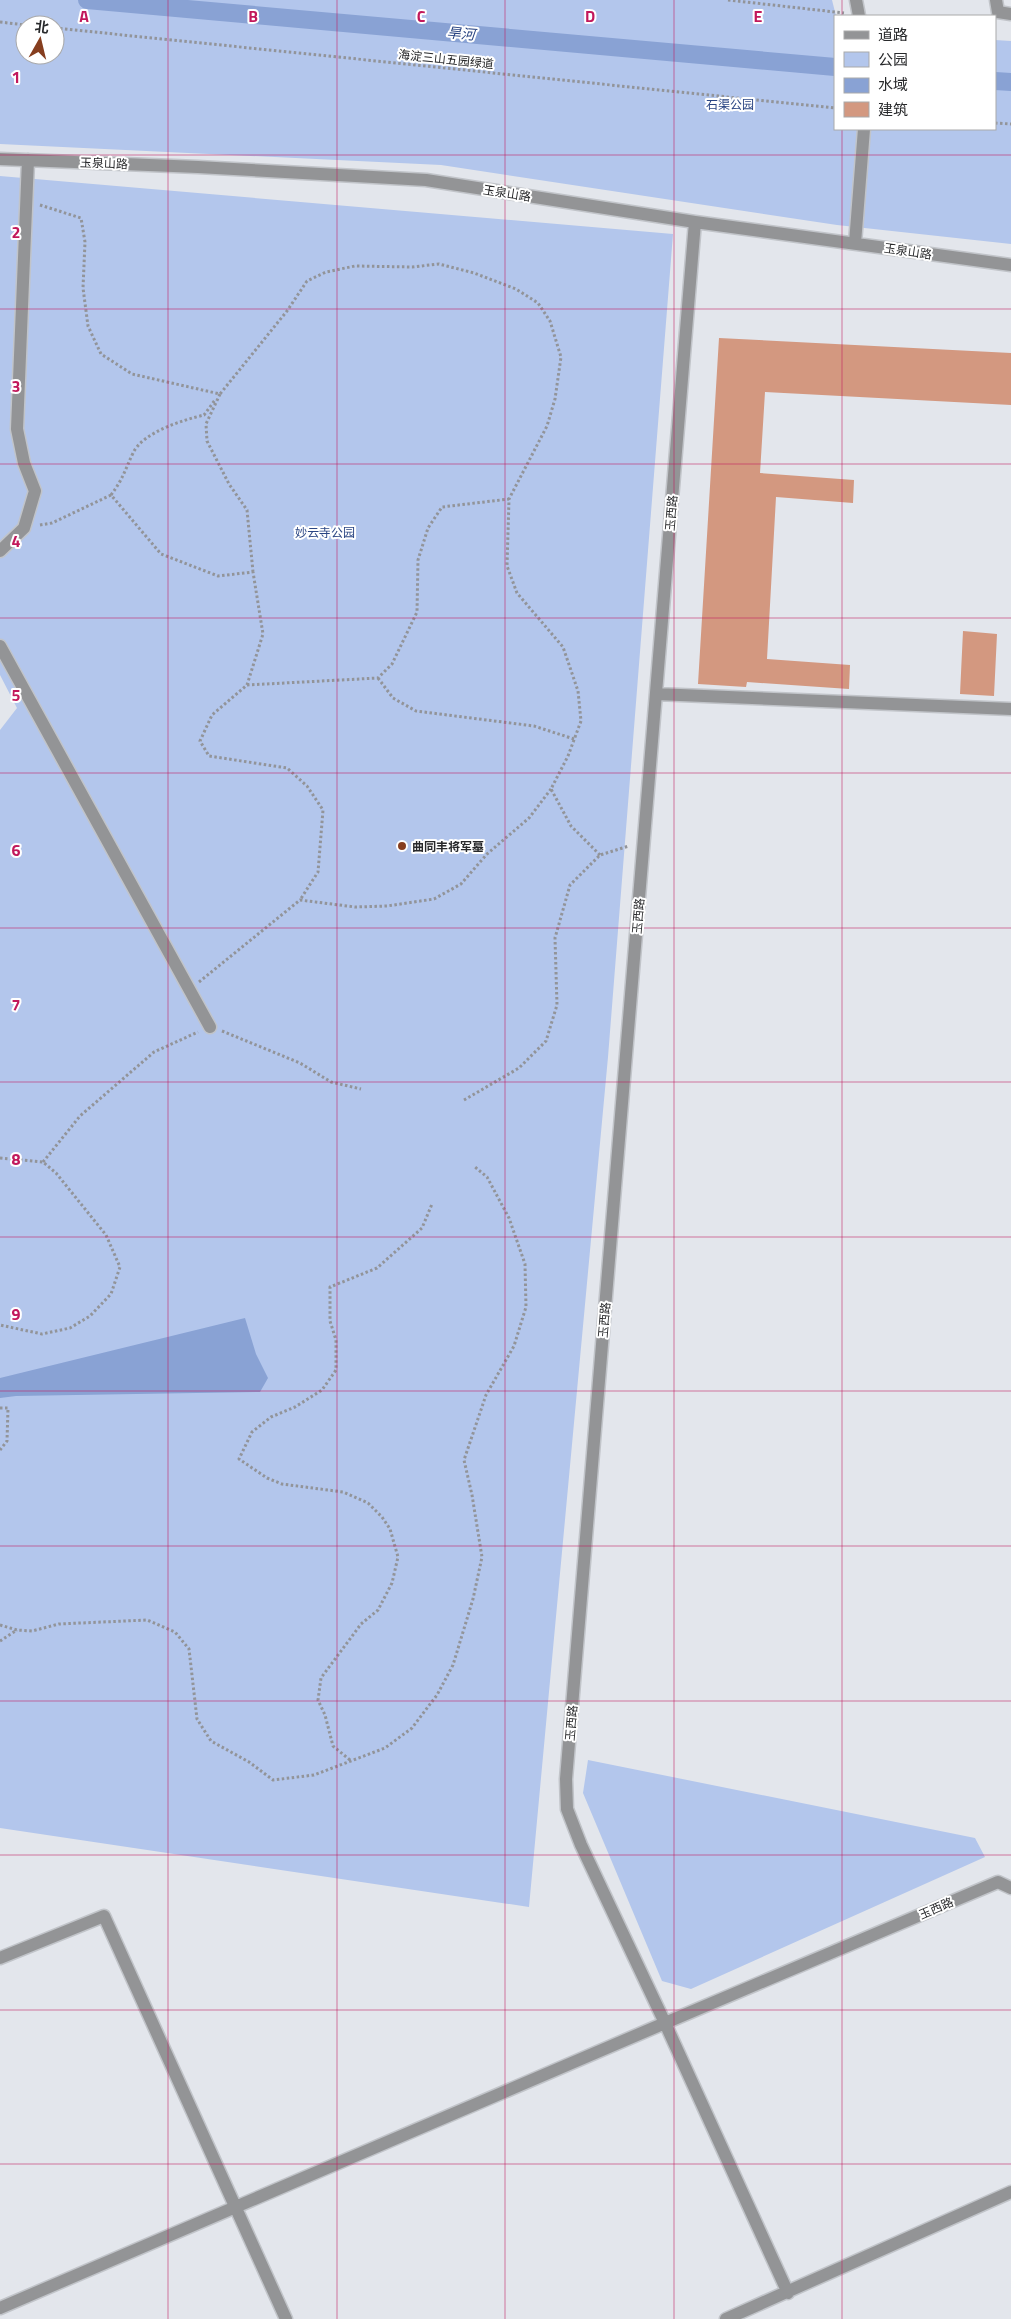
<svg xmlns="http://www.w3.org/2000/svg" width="1011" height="2319" font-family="'Titillium Web','Noto Sans SC',sans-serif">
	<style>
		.green { fill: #b3c6ec; fill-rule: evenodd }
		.water { fill: #89a2d4 }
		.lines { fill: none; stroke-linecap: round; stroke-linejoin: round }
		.canal { stroke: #89a2d4; stroke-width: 18 }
		.building { fill: #d39880 }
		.minor-casing { stroke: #c1c4c9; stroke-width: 15 }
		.path { stroke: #929499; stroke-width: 3; stroke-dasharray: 2.5 2.5; stroke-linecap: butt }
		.minor { stroke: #939496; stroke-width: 12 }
		.grid { fill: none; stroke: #c2185b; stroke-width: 1; stroke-opacity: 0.55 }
		.poi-dot { fill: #863e1f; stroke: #fff; stroke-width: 2 }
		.labels { text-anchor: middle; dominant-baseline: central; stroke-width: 4; stroke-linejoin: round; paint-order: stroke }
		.street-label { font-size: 12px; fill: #28292b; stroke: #fff }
		.park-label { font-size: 12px; fill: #2a4583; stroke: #fff }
		.poi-label { font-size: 12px; font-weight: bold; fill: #28292b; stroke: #fff; text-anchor: start }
		.water-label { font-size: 14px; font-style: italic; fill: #274280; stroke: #fff }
		.grid-label { font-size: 16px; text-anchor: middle; font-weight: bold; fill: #c2185b; stroke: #fff; stroke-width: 4; stroke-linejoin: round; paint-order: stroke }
	</style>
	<rect width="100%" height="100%" fill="#e3e6ec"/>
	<!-- green -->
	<path class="green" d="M0,0H832L836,16L835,129H995V40L1011,41V244L837,225L441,165L0,144ZM25,25H55V55H25Z
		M0,176L673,234L608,1057L529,1907L0,1828V730L17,708L0,675Z
		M588,1760L975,1838L985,1857L691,1989L662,1981L583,1793Z"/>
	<!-- water -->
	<path class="water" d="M245,1318L256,1354L268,1378L260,1392L16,1396L0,1398V1378Z"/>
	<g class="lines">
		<!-- canal -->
		<path class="canal" d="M87,0L835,67
			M995,81L1011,82"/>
	</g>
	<!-- building -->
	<path class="building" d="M719,338L1011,353V405L765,392L760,473L854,480L853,503L776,497L767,659L850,665L849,689L747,682L746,687L698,684Z
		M963,631L997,634L994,696L960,694Z"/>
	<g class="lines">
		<defs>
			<path id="minor" d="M856,0L859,16
				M996,0L998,12L1011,14
				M0,159L198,167L426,180L695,222L1011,265
				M695,222L566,1779L567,1809L581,1845L665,2023L998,1882L1011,1888
				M855,243L864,129
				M0,551L24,528L35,491L24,463L17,429L28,160
				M0,646L210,1027
				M656,694L1011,709
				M0,1958L104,1916L286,2319
				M0,2308L665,2023L788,2293
				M726,2319L1011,2192"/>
		</defs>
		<!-- minor casing -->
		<use href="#minor" class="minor-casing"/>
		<!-- path -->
		<path class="path" d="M728,0L844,13
			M0,22L25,25
			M55,28L835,108
			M995,123L1011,124
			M40,205L81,218L85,242L83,288L88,326L101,354L132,374L220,394L287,311L307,281L326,272L355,266L412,267L439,264L474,273L516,289L538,303L550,321L561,357L555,399L547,426L509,499L507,566L517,593L563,647L578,691L581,721L568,756L551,789L571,826L600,855
			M220,394L206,424L207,441L229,484L247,510L253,572
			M111,495C123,479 125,470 133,453C143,432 183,420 204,415L215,400
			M40,525L52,523L111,495L161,554L218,576L253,572L263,634L247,685L212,715L200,741L209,756L287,768L307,786L323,810L318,872L300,900
			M378,678L393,698L416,711L534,726L574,739
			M247,685L378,678L392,664L417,612L418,560L428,528L442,507L509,499
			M199,982L300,900L355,907L387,906L434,899L461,884L487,854L529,818L551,789
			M222,1031L300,1063L331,1082L361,1089
			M464,1100L519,1068L546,1041L557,1005L555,938L570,885L600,855L629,846
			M0,1158L43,1162L56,1173L106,1235L120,1267L111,1294L90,1316L70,1328L42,1334L0,1325
			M43,1162L80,1116L154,1052L198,1032
			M0,1408H8L7,1441L0,1450
			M0,1625L17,1630L32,1631L59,1624L147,1620L175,1632L189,1649L197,1719L211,1741L249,1762L273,1780L314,1775L385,1748L412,1728L437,1695L453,1665L473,1599L482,1557L472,1495L464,1460L486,1395L514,1346L526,1307L525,1264L509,1218L487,1177L475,1167
			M0,1641L17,1630
			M350,1760L333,1746L325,1715L318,1700L321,1678L361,1624L378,1610L392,1583L398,1557L390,1529L382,1517L368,1503L343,1492L282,1484L267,1478L239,1459L252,1432L271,1417L295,1407L322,1390L336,1370V1340L330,1321V1287L377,1268L422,1228L432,1204"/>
		<!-- minor -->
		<use href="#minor" class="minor"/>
	</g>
	<!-- grid -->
	<path class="grid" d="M168,0V2319M337,0V2319M505,0V2319M674,0V2319M842,0V16M842,129V2319M0,155H1011M0,309H1011M0,464H1011M0,618H1011M0,773H1011M0,928H1011M0,1082H1011M0,1237H1011M0,1391H1011M0,1546H1011M0,1701H1011M0,1855H1011M0,2010H1011M0,2164H1011"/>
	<!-- markers -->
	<circle class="poi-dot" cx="402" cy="846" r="5"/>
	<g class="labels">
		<!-- street labels -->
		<g class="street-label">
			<text transform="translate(446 59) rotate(6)">海淀三山五园绿道</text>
			<text transform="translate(104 163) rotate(2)">玉泉山路</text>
			<text transform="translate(507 193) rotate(9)">玉泉山路</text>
			<text transform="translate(908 251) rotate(8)">玉泉山路</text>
			<text transform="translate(671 513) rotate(-85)">玉西路</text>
			<text transform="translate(638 916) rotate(-85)">玉西路</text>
			<text transform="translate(604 1320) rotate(-85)">玉西路</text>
			<text transform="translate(571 1723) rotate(-85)">玉西路</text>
			<text transform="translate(936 1908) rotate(-23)">玉西路</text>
		</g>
		<!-- park labels -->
		<g class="park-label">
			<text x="730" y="104">石渠公园</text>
			<text x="325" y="532">妙云寺公园</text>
		</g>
		<!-- poi labels -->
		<g class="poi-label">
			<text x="412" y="846">曲同丰将军墓</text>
		</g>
		<!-- water labels -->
		<g class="water-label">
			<text transform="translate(461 33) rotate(5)">旱河</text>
		</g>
	</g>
	<g class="grid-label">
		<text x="84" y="22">A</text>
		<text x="253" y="22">B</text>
		<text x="421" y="22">C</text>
		<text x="590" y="22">D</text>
		<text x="758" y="22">E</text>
		<text x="16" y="83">1</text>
		<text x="16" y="238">2</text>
		<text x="16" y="392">3</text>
		<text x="16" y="547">4</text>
		<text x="16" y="701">5</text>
		<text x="16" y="856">6</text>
		<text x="16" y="1011">7</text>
		<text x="16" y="1165">8</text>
		<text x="16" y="1320">9</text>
	</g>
	<!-- legend -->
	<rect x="834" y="15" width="162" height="115" fill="#ffffff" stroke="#a9a9aa"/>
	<rect x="844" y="31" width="25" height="8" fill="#939496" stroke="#a9a9aa"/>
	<text x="878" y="40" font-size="15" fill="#28292b">道路</text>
	<rect x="844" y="52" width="25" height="15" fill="#b3c6ec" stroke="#a9a9aa"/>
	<text x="878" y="65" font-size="15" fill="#28292b">公园</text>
	<rect x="844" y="78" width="25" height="15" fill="#89a2d4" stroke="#a9a9aa"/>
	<text x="878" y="90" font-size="15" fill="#28292b">水域</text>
	<rect x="844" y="102" width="25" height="15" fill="#d39880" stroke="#a9a9aa"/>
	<text x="878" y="115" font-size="15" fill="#28292b">建筑</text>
	<!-- north arrow -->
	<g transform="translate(40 40) rotate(8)"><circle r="24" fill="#ffffff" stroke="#a9a9aa"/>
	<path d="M0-4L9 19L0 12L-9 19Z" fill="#863e1f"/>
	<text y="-8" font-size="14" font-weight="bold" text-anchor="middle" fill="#28292b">北</text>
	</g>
</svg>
